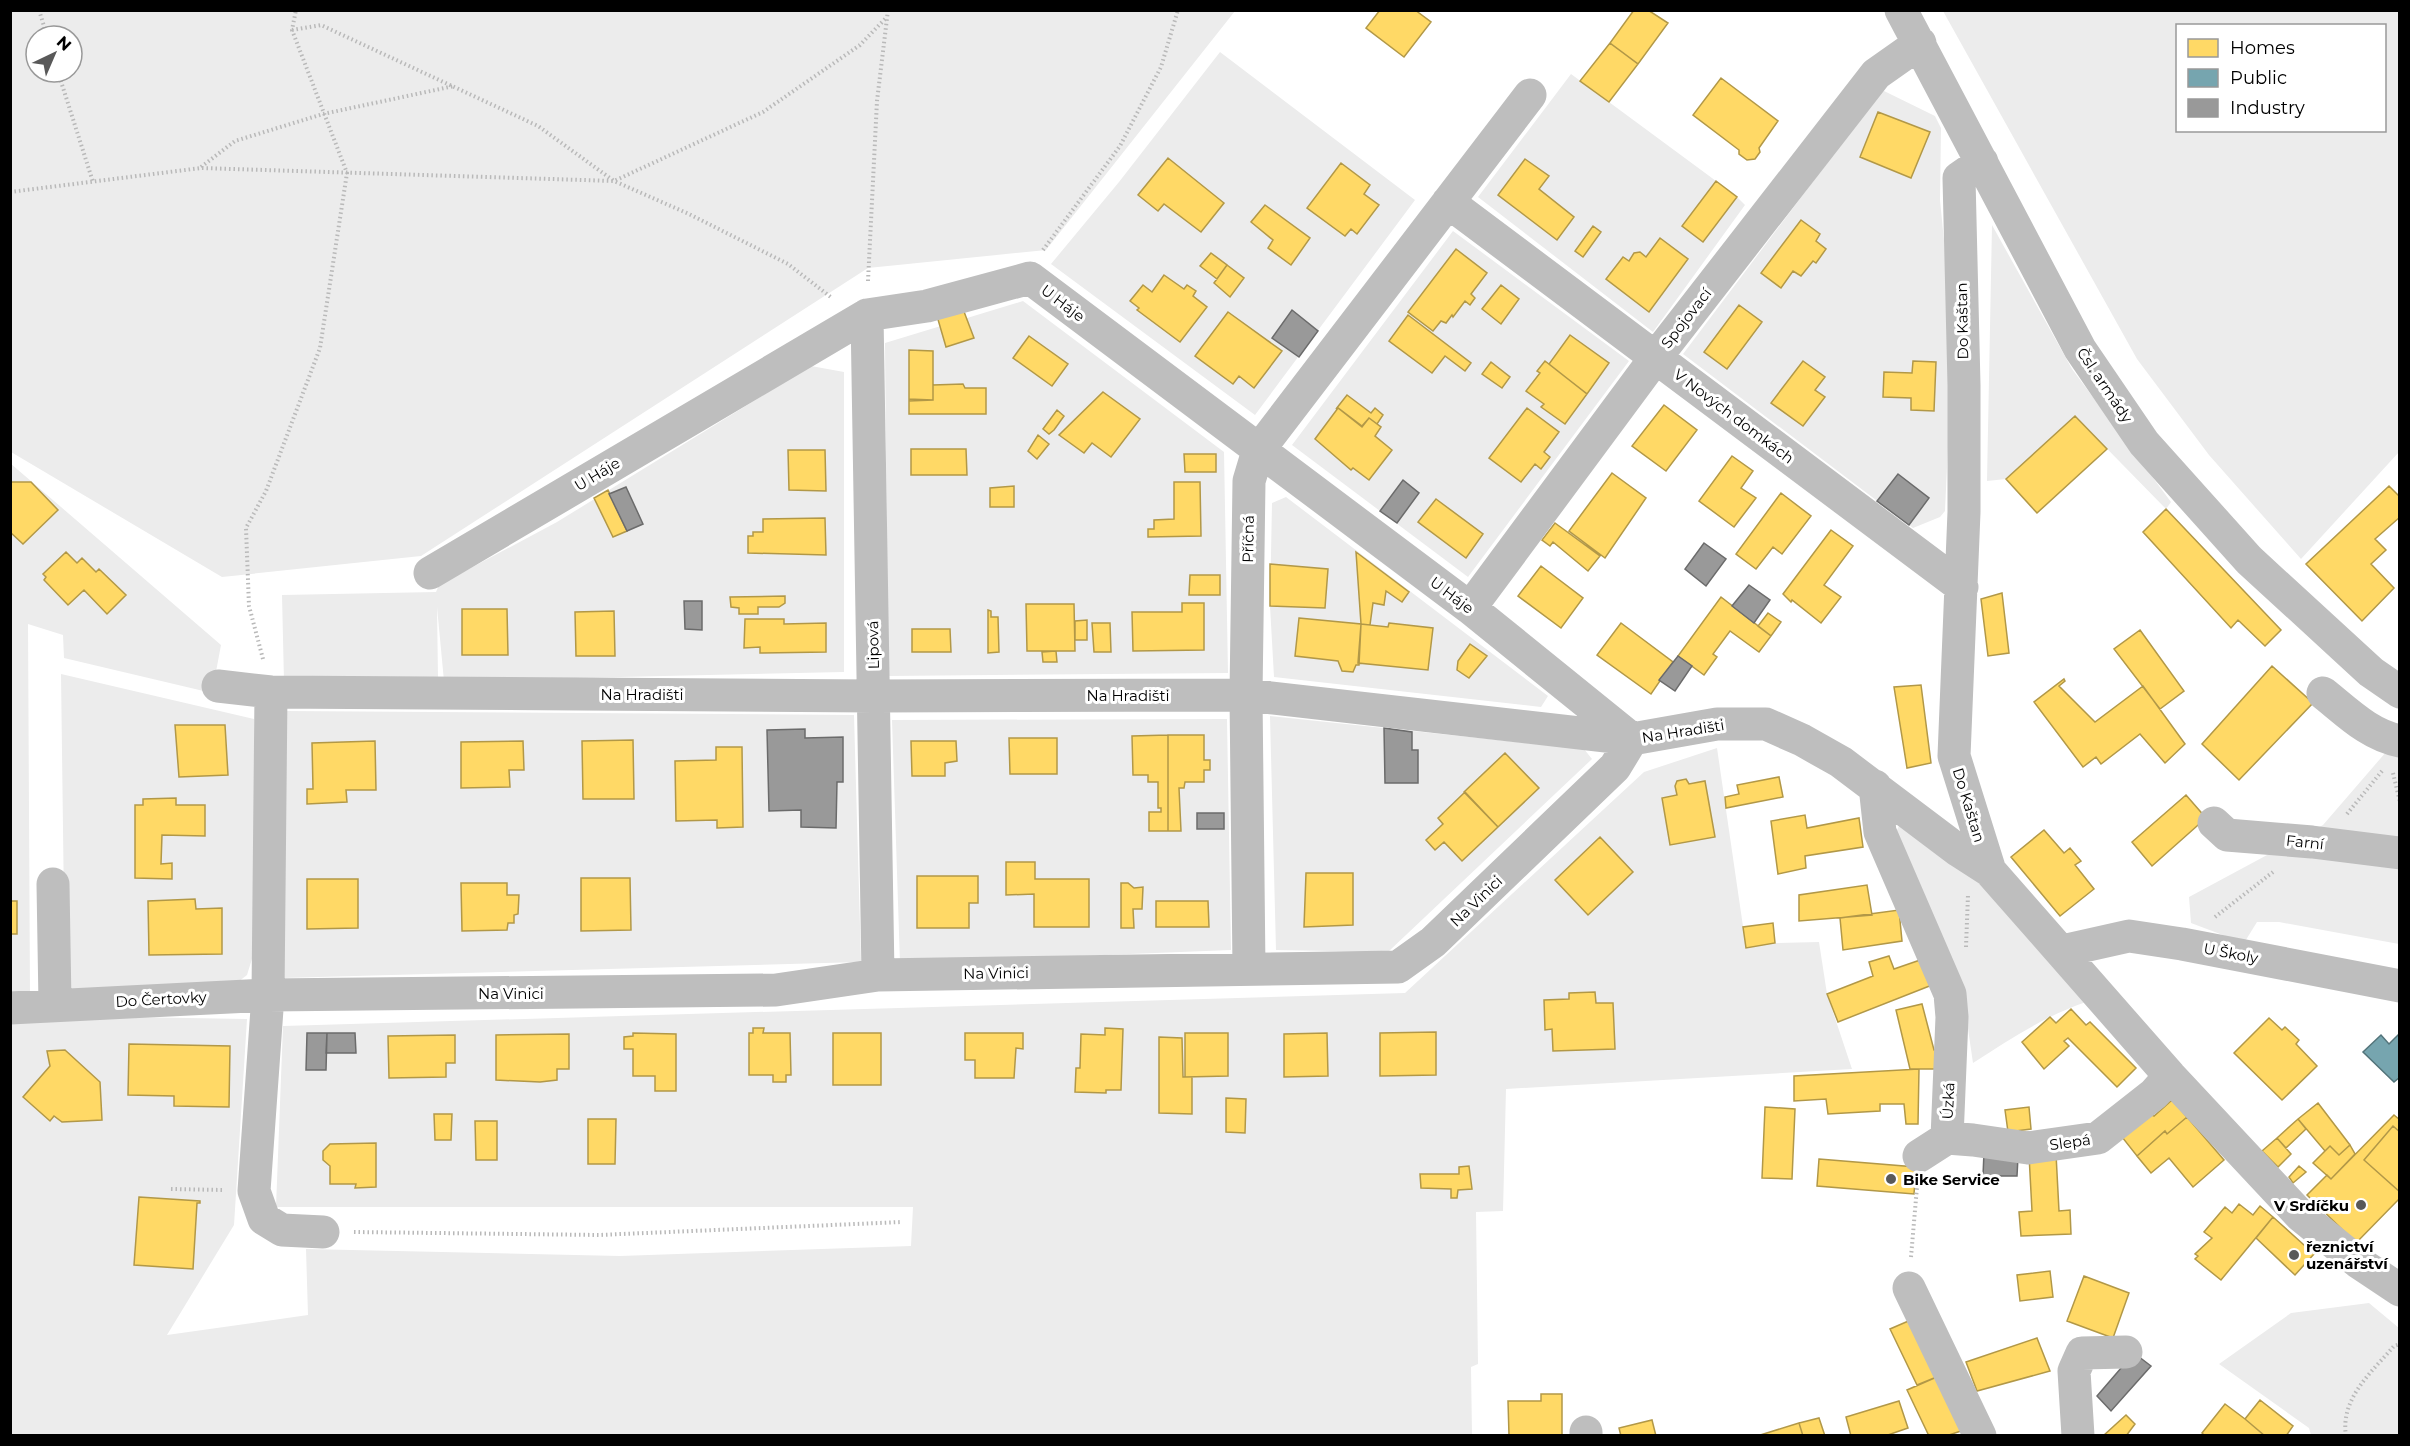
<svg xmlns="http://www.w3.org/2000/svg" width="2410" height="1446" font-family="Montserrat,sans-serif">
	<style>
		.green { fill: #ececec; fill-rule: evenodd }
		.homes { fill: #ffd966; stroke: #b29847; stroke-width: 1.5 }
		.public { fill: #76a5af; stroke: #53747a; stroke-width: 1.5 }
		.industry { fill: #999; stroke: #6b6b6b; stroke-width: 1.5 }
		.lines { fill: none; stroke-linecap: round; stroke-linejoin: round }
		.path { stroke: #b9b9b9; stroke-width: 4; stroke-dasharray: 1.5 3; stroke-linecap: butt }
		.minor { stroke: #bebebe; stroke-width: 33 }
		.poi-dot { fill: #595959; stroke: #fff; stroke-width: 2 }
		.labels { text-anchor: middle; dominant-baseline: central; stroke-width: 6; stroke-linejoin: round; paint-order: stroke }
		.street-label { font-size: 15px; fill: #000; stroke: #fff }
		.poi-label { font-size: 15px; font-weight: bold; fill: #000; stroke: #fff; text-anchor: start }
	</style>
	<rect width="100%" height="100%" fill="#fff"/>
	<!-- green -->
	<path class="green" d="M11,10H1235V11L1046,250L868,268L421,556L222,577L11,452ZM36,36H72V72H36Z
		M1943,11H2399V452L2301,559L2209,455L2137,359ZM2178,26H2384V130H2178Z
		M1220,52L1415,200L1255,415L1051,264L1119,182Z
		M1571,74L1716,181L1682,226L1703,242L1737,197L1745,205L1653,332L1478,197Z
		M1882,90L1935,116L1941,128L1940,200L1950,302L1951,380L1945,511L1940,517L1913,528L1683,354Z
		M1992,225L2072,369L2171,502L2166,509L2075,416L2006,479L1987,481Z
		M1453,231L1629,361L1468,577L1292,445Z
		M1023,301L1224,452L1228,673L888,676L885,343Z
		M811,366L844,372V672L444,681L437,607L438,678L284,682L282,595L436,592L439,585L557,522Z
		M10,463L221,645L212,693L64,658L63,635L28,624L30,996L10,999Z
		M1286,497L1548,696L1541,707L1274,677L1270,606L1272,503Z
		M61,674L254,719L255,949L247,975L233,986L75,993L65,983Z
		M283,711L854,715L861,962L282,978Z
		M1270,716L1584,749L1592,759L1388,952L1276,950Z
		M1227,719L1231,950L900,963L892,720Z
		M2399,737V944L2279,922H2257L2244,943L2191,923L2189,897L2323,825Z
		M1717,748L1746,947L1775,943L1819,942L1827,994L1852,1069L1506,1089L1503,1211L1476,1212L1478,1364L1471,1367L1472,1435L11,1436L10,1022L69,1016L247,1019L234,1225L167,1335L308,1315L306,1249L620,1256L911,1246L913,1207H276L283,1026L1405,993L1644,772Z
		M1899,826L1981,880L2086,1002C2045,1016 2010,1039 1973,1063L1966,1015L1895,834Z
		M2369,1303L2399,1328V1435H2311L2309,1428L2219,1364L2291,1313Z"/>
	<!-- homes -->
	<path class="homes" d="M1380,10H1415L1431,22L1404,57L1366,28Z
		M1634,10H1648L1668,23L1638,64L1610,43Z
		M1610,43L1638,64L1609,102L1580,81Z
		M1721,78L1778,121L1759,148L1760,152L1755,159L1747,160L1739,154V150L1693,115Z
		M1878,112L1930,132L1911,178L1860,157Z
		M1168,158L1224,203L1201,232L1164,204L1158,211L1138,195Z
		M1525,159L1549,176L1539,189L1574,217L1557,240L1498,195Z
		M1341,163L1370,185L1364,194L1379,205L1357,234L1351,229L1345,236L1307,208Z
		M1716,181L1737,197L1703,242L1682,226Z
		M1265,205L1310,238L1291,265L1268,248L1273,240L1251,222Z
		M1801,220L1820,234L1816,241L1826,249L1816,263L1813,261L1801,276L1793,271L1781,288L1761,273Z
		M1593,226L1601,232L1583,257L1575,251Z
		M1660,238L1688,259L1649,312L1606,279L1623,257L1629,261L1634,253L1640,252L1646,257Z
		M1456,249L1487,273L1471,294L1475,298L1470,305L1465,301L1453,317L1452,315L1446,323L1441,321L1433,331L1408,312Z
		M1211,253L1227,265L1217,279L1200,266Z
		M1227,265L1244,278L1230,297L1214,283Z
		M1164,275L1184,289L1187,285L1196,291L1193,296L1207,307L1180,342L1137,310L1139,308L1130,301L1143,285L1152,292Z
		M1501,285L1519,299L1501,324L1482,309Z
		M1739,305L1762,322L1727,369L1704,352Z
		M963,309L974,338L946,347L937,316Z
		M1228,312L1282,351L1254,388L1239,376L1233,384L1195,356Z
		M1408,315L1471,363L1465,371L1445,356L1432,373L1389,341Z
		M1570,335L1609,363L1587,394L1549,364Z
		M1029,336L1068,364L1052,386L1013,358Z
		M909,350L933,351V400L909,401Z
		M1545,361L1587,394L1565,424L1541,407L1544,404L1526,391L1540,373L1537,371Z
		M1803,361L1825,377L1815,390L1825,397L1803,426L1771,403Z
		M1913,361L1936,362L1934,411L1911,410V398L1883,397L1884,372L1912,373Z
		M1491,362L1510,377L1502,388L1482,374Z
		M963,384L965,388H986V414H909V399L933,400V385Z
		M1103,392L1140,419L1111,457L1092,443L1084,453L1059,435Z
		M1347,395L1371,413L1375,408L1383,415L1377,424L1369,418L1362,426L1338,408L1336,409Z
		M1664,405L1697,430L1666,471L1632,446Z
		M1338,408L1362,427L1369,418L1381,427L1375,436L1392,450L1369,480L1353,468L1351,470L1315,439Z
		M1527,408L1559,432L1544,452L1550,457L1541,469L1535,464L1521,482L1489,458Z
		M1057,410L1064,416L1054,430L1049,434L1043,429Z
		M2075,416L2107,449L2037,513L2006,479Z
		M1038,435L1049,444L1037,459L1028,451Z
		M911,449H966L967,475H911Z
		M788,450H825L826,491L789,490Z
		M1184,454H1216V472H1185Z
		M1732,456L1753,471L1741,488L1756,498L1734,527L1699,501Z
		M1612,473L1646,498L1605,558L1569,531Z
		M10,482H31L58,510L23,544L10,532Z
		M1174,482H1200L1201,536L1148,537V529H1154V520L1174,519Z
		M1014,486V507H990V488Z
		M2389,486L2400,497V517L2375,539L2386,550L2371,564L2394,588L2362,621L2306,564Z
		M608,490L627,531L613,537L594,498Z
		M1781,493L1811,516L1782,554L1773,547L1756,569L1736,554Z
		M1436,499L1483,534L1466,558L1418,522Z
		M2166,509L2281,630L2265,646L2238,620L2231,628L2143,532Z
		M825,518L826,555L748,553V536H753V532H763V519Z
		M1555,523L1600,556L1588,571L1553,542L1550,546L1542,540Z
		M1831,530L1853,546L1824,585L1841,597L1821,623L1792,600L1791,602L1783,594Z
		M66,552L77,563L82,558L96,572L99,569L126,595L107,614L84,590L68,605L44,580L46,577L43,574Z
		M1356,552L1409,592L1402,602L1386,591L1384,605L1373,603L1370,625L1361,624Z
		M1270,564L1328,569L1325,608L1270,606Z
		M1541,566L1583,598L1561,628L1518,596Z
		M1190,575H1220V595H1189Z
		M2002,593L2009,653L1988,656L1981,599Z
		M785,596V603L779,607H758V614H739V608L731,607L730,597Z
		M1721,597L1771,636L1759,652L1730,631L1713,654L1717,657L1704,675L1678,656Z
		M1182,603H1204V650L1133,651L1132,612H1182Z
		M1026,604H1074L1075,651H1027Z
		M462,609H507L508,655H462Z
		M988,610L991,611V617H998L999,652L988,653Z
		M614,611L615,656H576L575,612Z
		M1768,613L1781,622L1771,636L1758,626Z
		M1299,618L1361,624L1359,665H1356L1353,672L1342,671L1338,661L1295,656Z
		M745,619H784V624L826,623V652L760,653V647L744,648Z
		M1087,620V640H1075V621Z
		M1092,623H1110L1111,652H1094Z
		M1389,623L1433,628L1428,670L1358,663L1361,624L1388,627Z
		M1621,623L1673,662L1651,694L1597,655Z
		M912,629H950L951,652H912Z
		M2140,630L2184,691L2160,709L2114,649Z
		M1470,644L1487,656L1469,678L1457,670L1458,661Z
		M1056,651L1057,662H1043L1042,652Z
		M2272,666L2313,703L2239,780L2202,744Z
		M2064,679L2065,681L2059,686L2095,722L2143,686L2185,744L2165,763L2140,734L2101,764L2096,757L2083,767L2034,702Z
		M1921,685L1931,763L1907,768L1894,687Z
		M175,725H225L228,775L179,777Z
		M1168,735V831H1149V812H1161V808H1158V782H1148V775H1133L1132,736Z
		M1168,735H1204V760H1210V770H1204V782H1185L1184,788H1179L1181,831H1168Z
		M1009,738H1057V774H1010Z
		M633,740L634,799H583L582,741Z
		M375,741L376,790H346L347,802L307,804V789H313L312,743Z
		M523,741L524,770H509L510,787L461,788V742Z
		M911,741H956L957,761L945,763V776H912Z
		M716,747H742L743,827L717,828V820L676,821L675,761L716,760Z
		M1505,753L1539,788L1498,827L1464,792Z
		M1779,777L1783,797L1726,808L1725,797L1739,794L1737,785Z
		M1686,779L1689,784L1705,781L1715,837L1670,845L1662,798L1677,795L1675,786L1677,781Z
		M1465,792L1498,827L1462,861L1444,842L1435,850L1426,840L1443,824L1438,818Z
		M2186,795L2206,818L2152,866L2132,842Z
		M176,798V805H205V836L162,835L161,864L172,863V879L135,878V805H143V799Z
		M1805,815L1807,828L1859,818L1863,847L1805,856L1806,868L1778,874L1771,821Z
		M2044,830L2064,853L2070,848L2081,861L2075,865L2094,889L2060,916L2011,857Z
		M1600,837L1633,872L1588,915L1555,880Z
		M1006,862H1035V879H1089V927H1034V894L1006,895Z
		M1306,873H1353V925L1304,927Z
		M917,876H978V903H969V928H917Z
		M581,878H630L631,930L581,931Z
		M307,879H358V928L307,929Z
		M461,883H507V895H519L518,914L514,915V923H508L507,930L462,931Z
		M1121,883H1128L1134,888L1143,887L1142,909H1133L1134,928H1121Z
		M1867,885L1872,915L1799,921V895Z
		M195,899L196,909L222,908V954L149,955L148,901Z
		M10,901H17V934H10Z
		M1156,901H1208L1209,927H1156Z
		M1899,910L1902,941L1843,950L1840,918Z
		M1773,923L1775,943L1746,948L1743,927Z
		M1889,956L1894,969L1923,959L1932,985L1838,1022L1827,994L1873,976L1869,962Z
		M1595,992L1596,1003H1613L1615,1049L1553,1051L1552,1029L1545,1030L1544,1000L1569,999V993Z
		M1922,1004L1934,1050L1943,1049L1940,1069H1910L1896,1010Z
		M2071,1009L2086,1025L2090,1022L2136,1068L2117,1087L2068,1038L2064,1041L2069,1046L2044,1069L2022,1042L2050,1017L2056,1023Z
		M2269,1018L2282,1030L2285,1027L2299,1040L2296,1044L2317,1066L2282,1100L2234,1053Z
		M753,1028H764L763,1033H790L791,1075H786V1082H773V1075H749V1033H753Z
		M1105,1028L1123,1029L1121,1090H1106V1093L1075,1092L1076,1068H1080L1081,1034L1105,1035Z
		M1436,1032V1075L1380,1076V1033Z
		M633,1033L676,1034V1091H655V1076H633V1049H624V1037L633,1036Z
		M833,1033H881V1085H833Z
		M965,1033H1023V1049L1016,1048L1014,1078H975V1060H965Z
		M1185,1033H1228V1076L1185,1077Z
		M1327,1033L1328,1076L1284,1077V1034Z
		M569,1034V1069H557V1080L540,1082L496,1080V1035Z
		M455,1035V1063H446V1077L389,1078L388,1036Z
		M1159,1037L1182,1038L1183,1077H1192V1114L1159,1113Z
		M129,1044L230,1046L229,1107L174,1106V1096L128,1095Z
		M65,1050L100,1082L102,1120L62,1122L54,1116L50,1121L23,1097L50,1066L47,1051Z
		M1919,1069L1918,1124H1906L1904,1104H1880V1111L1828,1114L1826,1099L1794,1101V1076Z
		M1226,1098L1246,1099L1245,1133L1226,1132Z
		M2172,1100L2187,1117L2167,1134L2165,1131L2137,1156L2122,1137L2152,1115L2154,1116Z
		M2318,1103L2350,1145L2339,1155L2330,1146L2325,1151L2298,1119Z
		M1765,1107L1795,1109L1792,1179L1762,1178Z
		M2029,1107L2031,1129L2008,1132L2005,1110Z
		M434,1114H452L451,1140H435Z
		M2394,1115L2400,1120V1132L2393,1126L2364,1160L2400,1192V1198L2356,1243L2307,1195L2327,1175L2331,1179Z
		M2187,1117L2224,1160L2193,1187L2169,1158L2151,1173L2137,1156L2165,1131L2167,1134Z
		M588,1119H616L615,1164H588Z
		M2298,1119L2306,1129L2286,1148L2277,1138Z
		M475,1121H497V1160H476Z
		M2393,1126L2400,1132V1192L2364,1160Z
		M2277,1138L2291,1154L2278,1167L2262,1151Z
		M376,1143V1187L355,1188L356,1184H330V1166L323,1160V1151L330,1144Z
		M2350,1145L2355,1154L2331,1179L2313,1163L2330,1146L2339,1155Z
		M2056,1154L2059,1211L2070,1210L2071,1234L2021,1236L2019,1212L2032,1211L2029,1155Z
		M1819,1159L1916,1167L1914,1194L1817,1186Z
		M1469,1166L1472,1189L1458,1190L1457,1198H1451V1189L1421,1188L1420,1174H1459V1167Z
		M2299,1166L2306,1172L2293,1183L2289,1177Z
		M139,1197L200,1201V1203H197L193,1269L134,1265Z
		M2239,1204L2253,1215L2260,1206L2273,1217L2221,1280L2195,1259L2198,1256L2195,1254L2212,1238L2204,1232L2225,1207L2232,1213Z
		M2273,1217L2314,1254L2295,1275L2256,1238Z
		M2050,1271L2053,1297L2020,1301L2017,1275Z
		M2084,1276L2129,1293L2113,1338L2067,1321Z
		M1913,1319L1939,1376L1917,1385L1890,1329Z
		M2037,1338L2050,1371L1977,1391L1966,1362Z
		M1939,1376L1964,1430L1946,1436H1929L1907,1390Z
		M1541,1394H1562V1435H1509L1508,1401H1541Z
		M2260,1400L2293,1426L2286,1436H2265L2245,1419Z
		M1899,1401L1908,1428L1885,1436H1851L1846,1417Z
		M2225,1404L2245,1419L2265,1436H2205L2202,1433Z
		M2126,1415L2135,1424L2126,1436H2103Z
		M1819,1418L1825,1436H1803L1799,1423Z
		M1652,1420L1656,1436H1621L1619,1428Z
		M1799,1423L1803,1436H1760V1435Z"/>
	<!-- public -->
	<path class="public" d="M2400,1033V1077L2394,1082L2363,1052L2381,1035L2389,1044Z"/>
	<!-- industry -->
	<path class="industry" d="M1292,310L1318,331L1299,357L1272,338Z
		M1898,474L1929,498L1909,525L1877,501Z
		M1403,480L1419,493L1397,523L1380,511Z
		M626,487L643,524L627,531L609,494Z
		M1704,543L1726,559L1706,586L1685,569Z
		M1749,585L1770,600L1754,623L1732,606Z
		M684,601H702V630L685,629Z
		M1678,656L1692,666L1675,691L1659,680Z
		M1384,728L1412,732V750H1418V783H1385Z
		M805,729V738L843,737V782H837L836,828L801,827V810L769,811L767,730Z
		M1197,813H1224V829H1197Z
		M307,1033H327L326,1070H306Z
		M327,1033H355L356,1053H326Z
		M1984,1152L2018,1157L2017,1176H1983Z
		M2134,1353L2151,1366L2111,1411L2097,1396Z"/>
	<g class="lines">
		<!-- path -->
		<path class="path" d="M39,10L47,36
			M292,30L321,25L538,126L614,181L689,214L788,264L832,298
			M58,72L93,182
			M201,167L235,141L323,114L454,86
			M10,192L201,168L614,181L763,112L860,45L886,18
			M1043,250L1120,146L1161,67L1178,10
			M868,281L877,101L888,10
			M263,659L249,606L246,528L266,491L320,348L347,173L292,30L296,10
			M2393,773L2400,802
			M2347,814L2382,771
			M2215,917L2273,872
			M1966,947L1968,895
			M171,1189L223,1190
			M354,1232L599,1235L902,1222
			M1911,1257L1917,1187
			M2346,1436C2340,1398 2372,1372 2394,1346L2400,1344"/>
		<!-- minor -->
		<path class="minor" d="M1901,10L2080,349L2144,443L2249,560L2371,672L2400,692
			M1982,162L1959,178L1964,385V512L1954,756L1990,871L2170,1076L2301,1216L2358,1262L2400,1290
			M1448,202L1962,587
			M867,315L878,975
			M430,573L867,315L927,306L1030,278L1470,608L1632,739
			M1470,608L1656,357L1876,74L1920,43
			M218,686L271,692L874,696L1246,695L1632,739L1717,724H1766L1802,740L1841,762L1959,851L1990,871
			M271,692L268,995L254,1191L264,1219L282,1230L323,1232
			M2323,693C2347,712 2369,735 2400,741
			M1875,786L1880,832L1950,994L1952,1017L1947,1138L1919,1156
			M2214,823L2227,835L2312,842L2400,853
			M53,884L55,1004
			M2062,951L2129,936L2182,944L2400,986
			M1249,969L1246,695L1249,481L1258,451L1530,95
			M10,1008L268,995L776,990L878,975L1398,967L1433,942L1615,767L1632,739
			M1947,1138L1973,1140L2028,1148L2098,1138L2154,1094L2170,1076
			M1909,1288L1980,1436
			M1586,1432V1436
			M2078,1436L2074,1371L2082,1353L2126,1352"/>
	</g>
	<!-- markers -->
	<g class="poi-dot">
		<circle cx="1891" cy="1179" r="6"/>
		<circle cx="2361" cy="1205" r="6"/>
		<circle cx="2294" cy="1255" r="6"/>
	</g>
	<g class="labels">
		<!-- street labels -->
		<g class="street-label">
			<text transform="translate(1063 303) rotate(37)">U Háje</text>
			<text transform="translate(1686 318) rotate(-52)">Spojovací</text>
			<text transform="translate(1962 321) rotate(-91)">Do Kaštan</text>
			<text transform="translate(2105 385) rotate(56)">Čsl. armády</text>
			<text transform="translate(1734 416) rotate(37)">V Nových domkách</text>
			<text transform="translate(597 474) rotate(-31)">U Háje</text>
			<text transform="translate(1248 539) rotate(-89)">Příčná</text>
			<text transform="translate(1452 595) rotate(37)">U Háje</text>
			<text transform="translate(873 645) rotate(-91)">Lipová</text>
			<text x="642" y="694">Na Hradišti</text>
			<text x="1128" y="695">Na Hradišti</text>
			<text transform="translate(1683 731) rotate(-9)">Na Hradišti</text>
			<text transform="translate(1969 805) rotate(73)">Do Kaštan</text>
			<text transform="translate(2305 842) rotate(6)">Farní</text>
			<text transform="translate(1476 901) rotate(-44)">Na Vinici</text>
			<text transform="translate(2231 953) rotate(11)">U Školy</text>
			<text transform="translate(996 973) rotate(-1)">Na Vinici</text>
			<text x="511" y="993">Na Vinici</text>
			<text transform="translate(161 999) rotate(-3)">Do Čertovky</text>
			<text transform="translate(1948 1101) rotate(-87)">Úzká</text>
			<text transform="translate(2070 1142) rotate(-8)">Slepá</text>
		</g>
		<!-- poi labels -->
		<g class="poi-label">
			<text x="1903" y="1179">Bike Service</text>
			<text x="2349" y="1205" text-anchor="end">V Srdíčku</text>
			<text x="2306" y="1246">řeznictví<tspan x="2306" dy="17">uzenářství</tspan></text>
		</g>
	</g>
	<!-- border -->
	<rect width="2410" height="1446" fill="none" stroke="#000000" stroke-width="24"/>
	<!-- legend -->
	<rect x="2176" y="24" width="210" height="108" fill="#ffffff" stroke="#999999" stroke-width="1.5"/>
	<rect x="2188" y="39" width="30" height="18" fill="#ffd966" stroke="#999999" stroke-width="1.5"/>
	<text x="2230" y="54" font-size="18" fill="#000000">Homes</text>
	<rect x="2188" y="69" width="30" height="18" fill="#76a5af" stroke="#999999" stroke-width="1.5"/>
	<text x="2230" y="84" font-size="18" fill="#000000">Public</text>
	<rect x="2188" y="99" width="30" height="18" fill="#999999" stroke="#999999" stroke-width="1.5"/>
	<text x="2230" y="114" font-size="18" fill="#000000">Industry</text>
	<!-- north arrow -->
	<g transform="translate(54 54) rotate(44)"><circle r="28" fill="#ffffff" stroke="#999999" stroke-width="1.5"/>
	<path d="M0-4.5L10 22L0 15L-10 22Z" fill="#595959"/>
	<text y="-9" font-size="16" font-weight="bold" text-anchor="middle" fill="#000000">N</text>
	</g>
</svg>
